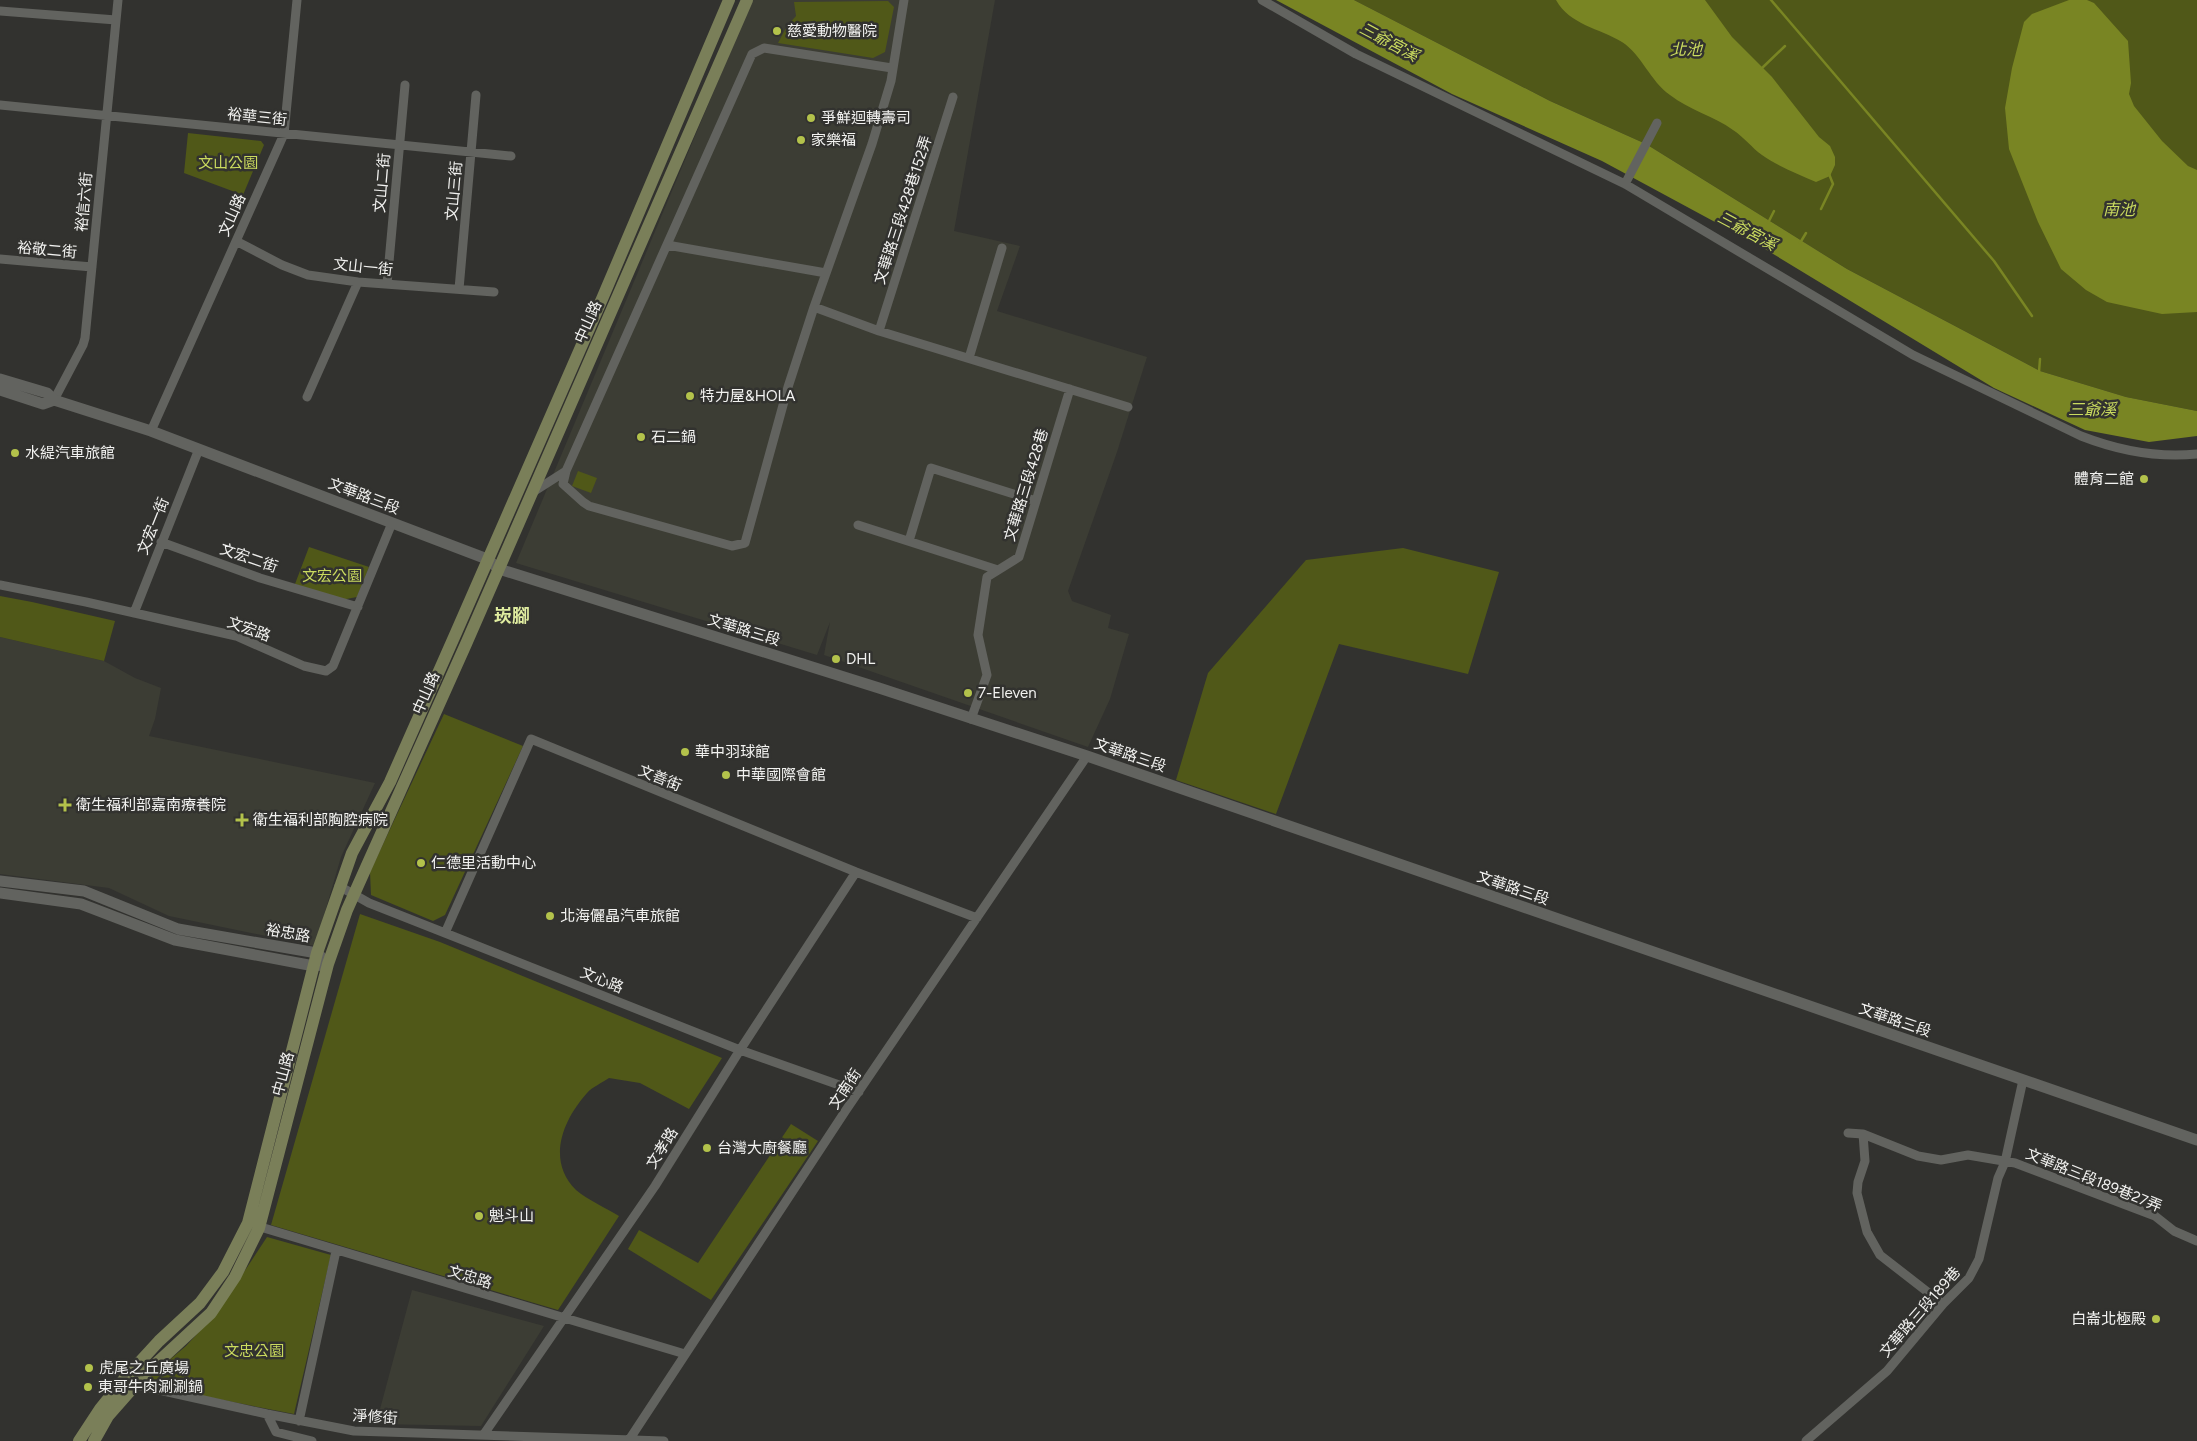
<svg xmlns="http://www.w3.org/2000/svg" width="2197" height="1441" font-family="Figtree,'Noto Sans TC',sans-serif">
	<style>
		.built { fill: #3c3d34 }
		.green { fill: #505818 }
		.water { fill: #798523 }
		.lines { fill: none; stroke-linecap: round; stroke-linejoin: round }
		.stream { stroke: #798523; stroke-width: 2.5 }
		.minor { stroke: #62635f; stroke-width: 9 }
		.tertiary { stroke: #62635f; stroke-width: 11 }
		.secondary { stroke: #7a7f59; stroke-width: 12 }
		.poi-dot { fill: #b3c24b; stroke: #32322f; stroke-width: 2 }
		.labels { text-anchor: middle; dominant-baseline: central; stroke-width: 5; stroke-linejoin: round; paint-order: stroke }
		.poi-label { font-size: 15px; fill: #f2f2f0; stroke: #32322f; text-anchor: start }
		.street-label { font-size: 15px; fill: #f2f2f0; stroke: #32322f }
		.park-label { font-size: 15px; fill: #cada5e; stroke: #32322f }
		.water-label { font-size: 16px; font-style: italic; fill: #cbdc5f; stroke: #32322f }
		.quarter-label { font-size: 18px; font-weight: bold; fill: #e0eda0; stroke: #32322f }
	</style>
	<rect width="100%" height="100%" fill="#32322f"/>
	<!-- built -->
	<path class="built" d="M752,0H995L954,231L1020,246L997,311L1147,357L1117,452L1068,591L1072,601L1111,615L1108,628L1129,634L1110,699L1088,747L824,655L830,622L817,655L516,563Z
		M0,637L104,661L135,678L161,688L155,719L149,736L375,783L341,857L315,946L169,916L109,888L0,874Z
		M412,1290L544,1326L481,1426L376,1424Z"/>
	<!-- green -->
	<path class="green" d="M1354,0H2197V411L2126,397L2040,371L1847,269L1646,144L1550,101Z
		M888,1L894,7L885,52L873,58L778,43L787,26L796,16L794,2Z
		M188,133L261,141L264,145L243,195L184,173Z
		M578,471L597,478L591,493L572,486Z
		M309,547L369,567L357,597L341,600L295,584Z
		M1403,548L1499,572L1468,674L1339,644L1276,814L1176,780L1208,673L1306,560Z
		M0,596L32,602L115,621L104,661L0,637Z
		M444,714L523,746L445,915L433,921L371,895L370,872Z
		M360,914L440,942L722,1058L689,1109L640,1083L609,1078C602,1083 592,1087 587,1093C563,1120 546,1160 576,1190C588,1200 606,1208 619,1216L558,1310L271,1225Z
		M791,1124L818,1141L711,1300L628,1249L639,1230L698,1263Z
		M267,1237L331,1255L294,1414L141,1384L186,1346L219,1310Z"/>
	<!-- water -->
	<path class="water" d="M1276,0H1354L1550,101L1646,144L1847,269L2040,371L2126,397L2197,411V436L2149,442L2085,430L1994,388L1765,249L1602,161L1452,94Z
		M1556,0H1705L1732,37L1772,77L1819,137L1830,146L1835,157V165L1830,176L1816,182C1798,174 1779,167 1762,155C1752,148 1744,137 1733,130C1714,116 1689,110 1670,95C1650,81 1642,55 1622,42C1599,28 1570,25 1556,0Z
		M2069,0H2087L2094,3L2128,41L2131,83L2129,94L2134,106L2162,141L2188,166L2197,170V312L2162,314L2107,302L2086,290L2061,269L2038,222L2009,149L2005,108L2012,68L2024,22L2032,14Z"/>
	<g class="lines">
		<!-- stream -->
		<path class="stream" d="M1771,0L1994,261L2032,316
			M1761,69L1785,46
			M1821,209L1833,184L1829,174
			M1768,223L1774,211
			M1800,243L1806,233
			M2039,372L2040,359"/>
		<!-- minor -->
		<path class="minor" d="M1262,0L1356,54L1625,184L1913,355L2081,436C2117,450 2158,458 2197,454
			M0,11L116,20
			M0,105L511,156
			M1625,184L1657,123
			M236,241L282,265L308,275L358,282L494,292
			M667,245L826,273
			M0,259L92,267
			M387,284L405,85
			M459,289L476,95
			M814,307L879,331L1128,407
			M879,331L953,97
			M969,358L1002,248
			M307,397L358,282
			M54,400L83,345L85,338L118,0
			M151,431L284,134L297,0
			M566,471L563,484L583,502L589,506L732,546L745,543L788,387L814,307L872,144L891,81L904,0
			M533,492L566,471L752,54L764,48L892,68
			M858,525L998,570
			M909,541L931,468L1036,501
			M161,542L260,578L358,607
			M0,585L86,602L236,636L304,666L326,671L333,666L392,523
			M134,613L199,449
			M971,719L987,675L978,635L987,577L1019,557L1070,389
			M339,886L369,903L445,933L740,1050L859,1092
			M445,933L531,739L856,872L977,918
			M1848,1133L1863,1134L1918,1156L1941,1160L1968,1155L2015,1163L2155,1216L2174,1231L2197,1241
			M1863,1134L1865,1161L1858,1182L1857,1193L1867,1232L1880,1255L1943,1304
			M254,1225L685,1354
			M132,1384L267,1414L354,1431L664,1441
			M267,1414L276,1432L312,1441
			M299,1421L336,1251
			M484,1434L655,1186L740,1050L856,872
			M629,1440L846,1110L1087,756
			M1806,1441L1887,1371L1943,1304L1969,1278L1979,1259L1998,1178L2005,1162L2023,1080"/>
		<!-- tertiary -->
		<path class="tertiary" d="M0,379L47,393L54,400L151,431L487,559L499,569L879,688L1087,756L2197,1140
			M0,390L43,404L54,400
			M0,881L84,891L178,929L317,953L328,964
			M0,893L81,904L175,940L314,966L321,965"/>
		<!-- secondary -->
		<path class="secondary" d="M79,1441L100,1409L125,1378L159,1341L200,1303L223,1272L248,1223L317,953L352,853L390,782L455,635L602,299L729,0
			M94,1441L108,1416L145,1374L211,1313L235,1277L259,1228L328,964L347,910L466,644L747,0"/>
	</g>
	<!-- markers -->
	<g class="poi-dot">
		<circle cx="777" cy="31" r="5"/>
		<circle cx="811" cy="118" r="5"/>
		<circle cx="801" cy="140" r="5"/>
		<circle cx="690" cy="396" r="5"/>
		<circle cx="641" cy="437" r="5"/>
		<circle cx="15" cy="453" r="5"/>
		<circle cx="2144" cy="479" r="5"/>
		<circle cx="836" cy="659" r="5"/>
		<circle cx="968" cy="693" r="5"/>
		<circle cx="685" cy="752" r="5"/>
		<circle cx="726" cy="775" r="5"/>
		<path d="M62.5 797.5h5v5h5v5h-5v5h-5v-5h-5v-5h5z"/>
		<path d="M239.5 812.5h5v5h5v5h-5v5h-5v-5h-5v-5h5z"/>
		<circle cx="421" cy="863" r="5"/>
		<circle cx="550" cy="916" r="5"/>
		<circle cx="707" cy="1148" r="5"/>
		<circle cx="479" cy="1216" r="5"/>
		<circle cx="2156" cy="1319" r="5"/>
		<circle cx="89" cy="1368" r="5"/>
		<circle cx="88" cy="1387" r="5"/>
	</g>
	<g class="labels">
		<!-- poi labels -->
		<g class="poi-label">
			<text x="787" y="31">慈愛動物醫院</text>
			<text x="821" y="118">爭鮮迴轉壽司</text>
			<text x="811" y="140">家樂福</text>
			<text x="700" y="396">特力屋&amp;HOLA</text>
			<text x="651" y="437">石二鍋</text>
			<text x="25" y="453">水緹汽車旅館</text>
			<text x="2134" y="479" text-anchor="end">體育二館</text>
			<text x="846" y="659">DHL</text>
			<text x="978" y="693">7-Eleven</text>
			<text x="695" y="752">華中羽球館</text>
			<text x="736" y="775">中華國際會館</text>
			<text x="76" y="805">衛生福利部嘉南療養院</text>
			<text x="253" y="820">衛生福利部胸腔病院</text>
			<text x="431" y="863">仁德里活動中心</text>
			<text x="560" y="916">北海儷晶汽車旅館</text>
			<text x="717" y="1148">台灣大廚餐廳</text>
			<text x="489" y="1216">魁斗山</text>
			<text x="2146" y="1319" text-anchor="end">白崙北極殿</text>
			<text x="99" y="1368">虎尾之丘廣場</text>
			<text x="98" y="1387">東哥牛肉涮涮鍋</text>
		</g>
		<!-- street labels -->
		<g class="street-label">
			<text transform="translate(257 117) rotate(6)">裕華三街</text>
			<text transform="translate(382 183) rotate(-85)">文山二街</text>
			<text transform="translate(454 191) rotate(-85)">文山三街</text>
			<text transform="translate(84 202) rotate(-85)">裕信六街</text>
			<text transform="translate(903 210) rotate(-72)">文華路三段428巷152弄</text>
			<text transform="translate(232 215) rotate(-66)">文山路</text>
			<text transform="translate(47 250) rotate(5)">裕敬二街</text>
			<text transform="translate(363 267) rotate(6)">文山一街</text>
			<text transform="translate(588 322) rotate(-66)">中山路</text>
			<text transform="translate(1026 485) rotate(-73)">文華路三段428巷</text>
			<text transform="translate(364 496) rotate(21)">文華路三段</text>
			<text transform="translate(153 526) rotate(-68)">文宏一街</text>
			<text transform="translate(249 558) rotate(19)">文宏二街</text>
			<text transform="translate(249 629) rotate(20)">文宏路</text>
			<text transform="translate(744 630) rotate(17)">文華路三段</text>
			<text transform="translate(426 693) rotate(-66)">中山路</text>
			<text transform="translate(1130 755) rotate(19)">文華路三段</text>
			<text transform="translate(660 778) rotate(22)">文善街</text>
			<text transform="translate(1513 888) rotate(19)">文華路三段</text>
			<text transform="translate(288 933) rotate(10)">裕忠路</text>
			<text transform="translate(602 980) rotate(22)">文心路</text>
			<text transform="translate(1895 1020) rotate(19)">文華路三段</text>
			<text transform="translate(283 1074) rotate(-75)">中山路</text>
			<text transform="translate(845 1089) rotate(-56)">文南街</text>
			<text transform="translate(662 1148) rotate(-58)">文孝路</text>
			<text transform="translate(2094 1180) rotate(22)">文華路三段189巷27弄</text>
			<text transform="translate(470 1277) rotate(17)">文忠路</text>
			<text transform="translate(1920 1312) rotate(-49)">文華路三段189巷</text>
			<text transform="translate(375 1417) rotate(4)">淨修街</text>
		</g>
		<!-- park labels -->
		<g class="park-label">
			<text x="228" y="163">文山公園</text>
			<text x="332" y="576">文宏公園</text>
			<text x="254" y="1351">文忠公園</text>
		</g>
		<!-- water labels -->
		<g class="water-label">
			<text transform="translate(1389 42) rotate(28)">三爺宮溪</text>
			<text x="1686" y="49">北池</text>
			<text x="2119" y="209">南池</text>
			<text transform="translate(1747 231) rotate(28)">三爺宮溪</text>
			<text x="2092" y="409">三爺溪</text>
		</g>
		<!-- quarter labels -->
		<g class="quarter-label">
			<text x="512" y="616">崁腳</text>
		</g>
	</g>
</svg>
